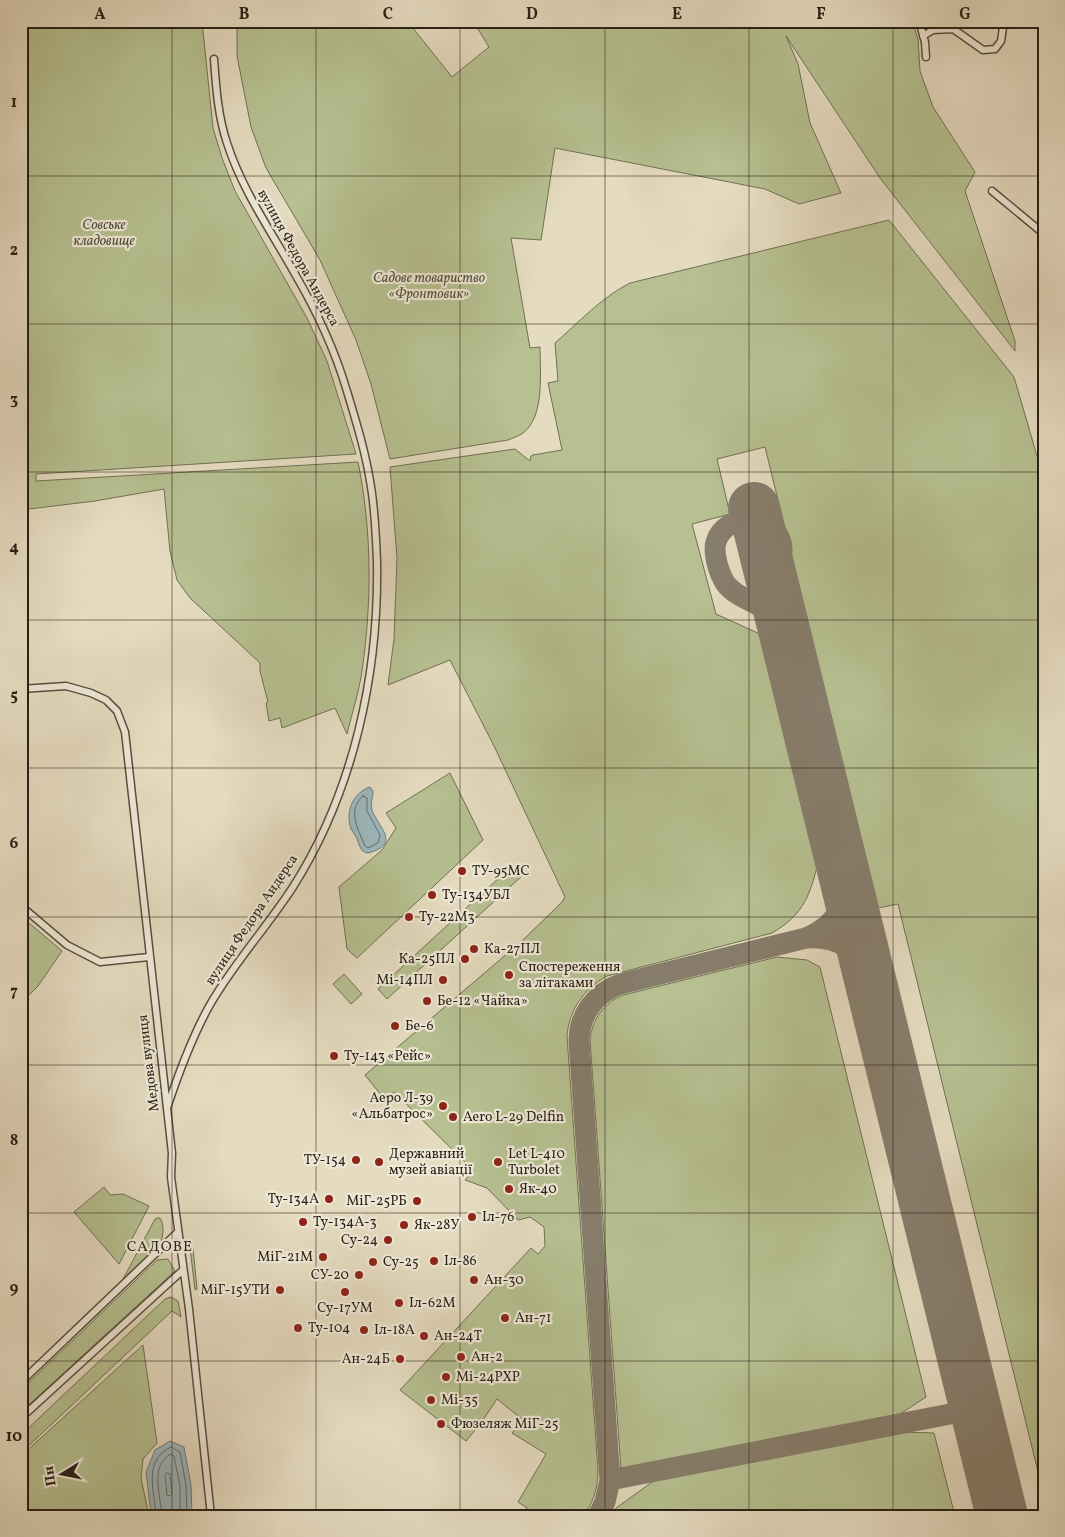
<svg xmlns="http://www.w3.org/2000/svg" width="1065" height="1537" font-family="Vollkorn,serif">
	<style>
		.green { fill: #b6c091; stroke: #707054 }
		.water { fill: #9cb8be; stroke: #6e7b7b }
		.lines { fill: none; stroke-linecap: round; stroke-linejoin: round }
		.shore { stroke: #626c6a; stroke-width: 1 }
		.taxiway { stroke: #877d6b; stroke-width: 21 }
		.runway { stroke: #877d6b; stroke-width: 52 }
		.minor-casing { stroke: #584e40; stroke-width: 9 }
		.minor { stroke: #eee8d6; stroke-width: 6 }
		.grid { fill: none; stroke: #291f16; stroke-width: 1; stroke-opacity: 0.55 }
		.poi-dot { fill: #8f2418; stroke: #eee8d6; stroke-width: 2 }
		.labels { text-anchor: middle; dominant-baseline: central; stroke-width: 4.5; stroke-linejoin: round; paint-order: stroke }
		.park-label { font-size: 14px; font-style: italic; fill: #534f3b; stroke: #eee8d6 }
		.street-label { font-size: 14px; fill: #291f16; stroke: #eee8d6 }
		.poi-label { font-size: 14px; fill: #291f16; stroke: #eee8d6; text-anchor: start }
		.neighbourhood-label { font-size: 15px; letter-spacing: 1px; fill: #291f16; stroke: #eee8d6 }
		.neatline { fill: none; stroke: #291f16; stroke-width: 2 }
		.grid-label { font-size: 16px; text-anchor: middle; font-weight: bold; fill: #291f16 }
	</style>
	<rect width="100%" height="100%" fill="#e5dbc0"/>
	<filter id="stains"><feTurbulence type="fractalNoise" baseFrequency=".004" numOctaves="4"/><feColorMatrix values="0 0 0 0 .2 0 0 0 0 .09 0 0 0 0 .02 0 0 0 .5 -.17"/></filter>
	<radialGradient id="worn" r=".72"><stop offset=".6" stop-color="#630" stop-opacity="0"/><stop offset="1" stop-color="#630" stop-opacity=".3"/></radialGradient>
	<!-- green -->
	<path class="green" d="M21,21H202L213,128L222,158L235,191L307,318L327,361L356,454L36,474V481L358,462C372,530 372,602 362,671C359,692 352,713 347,734L335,708L282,728L280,718L269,721L266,703L268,702L260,671V663L190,598L177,580L170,551L164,489L95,501L21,510Z
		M237,21H376L413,28L452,77L489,47L473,21H912L918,39L920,71L933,107L975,172L965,191L1015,341V351L880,178L786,36L798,64L810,123L841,193L799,204L765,189L555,148L541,240L511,238L530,348L540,347C540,371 545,417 523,433C519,436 513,438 508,440L390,459L371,384L356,340L320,260L266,168L251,127L237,56Z
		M889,220L1014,377L1044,480V1496L898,904L878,908L765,447L717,459L730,514L692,524L716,614L760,634L817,867C809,899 801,916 772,933L607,976C584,989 569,1010 567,1036L598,1470C598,1488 594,1500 584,1516H522L527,1508L518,1502L546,1454L512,1433L523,1420L497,1399L481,1423L466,1441L400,1390L531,1248L538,1254L545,1246L544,1227L530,1217L518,1220L487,1188L465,1180L472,1172L471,1168L394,1092L385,1100L365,1075L522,941L562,902L565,897L495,748L450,660L388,685L394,639L397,558L390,467L515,449L530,461L531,456L533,455L562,450L548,383L558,381L555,343C578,323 602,297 630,283Z
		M450,773L483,840L357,958L347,949L339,887L382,850L396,828L386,813Z
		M512,866L522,876L387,999L378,989Z
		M21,916L62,951L38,986L21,1003Z
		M777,957L807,960L820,967L926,1397L897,1416L621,1469L590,1040C592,1019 604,1003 623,995Z
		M344,974L362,994L351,1004L333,984Z
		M104,1187L110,1195L123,1194L149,1206L119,1264L74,1212Z
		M157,1218H160C166,1227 162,1241 158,1250L102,1300L122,1281L155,1219Z
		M190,1248H193L197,1289L195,1290Z
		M168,1259L175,1271L21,1412V1390L157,1260Z
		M171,1297L178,1301L181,1317L172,1311L21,1453V1435L165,1299Z
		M143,1345L157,1443L143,1459L141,1478L149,1516H21V1456Z
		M901,1432L934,1433L955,1516H612L616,1508L655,1480Z"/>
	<!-- water -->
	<path class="water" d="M370,787L373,791C373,797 370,803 372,810C378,827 402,844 368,853C360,852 360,846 357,839C355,835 353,832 351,829C345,811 353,793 370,787Z
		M170,1441L184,1447L191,1485L192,1516L151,1515L146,1472L155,1450Z"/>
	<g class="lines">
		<!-- shore -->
		<path class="shore" d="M363,796L367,798V811L380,835L378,843L368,848L365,846C359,831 346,810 363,796Z
			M167,1473L170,1474L172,1494L170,1496L167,1495L165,1475Z
			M156,1516C155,1491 142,1461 171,1447L180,1452L186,1485L187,1516
			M162,1516C161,1497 149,1465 171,1454L174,1456L180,1486V1516"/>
		<!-- taxiway -->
		<path class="taxiway" d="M776,595C776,590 775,584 776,579C777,566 785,556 781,542C772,511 725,513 716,542C713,552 718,570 723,579C730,595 752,600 766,610C776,618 782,630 787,641
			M806,938C839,936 857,949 870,979
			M610,1480L976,1409
			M598,1516L605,1502L610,1480L579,1041C579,1014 596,993 620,984L806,938C845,921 848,896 840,858"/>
		<!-- runway -->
		<path class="runway" d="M754,508L1002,1516"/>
		<defs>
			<path id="minor" d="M919,21L925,42L926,57
				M942,21L983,50L995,49L1001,41L1004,21
				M923,36L933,30L953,29
				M992,191L1044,234
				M21,689L66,686L91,693L106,700L117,711L125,732L172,1153L171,1177L189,1309L211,1516
				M21,906L67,945L100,962L149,957
				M167,1108C179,1072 192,1036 211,1003C235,962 267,927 293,887C354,791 379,673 377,561C376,536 375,511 371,487C366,453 356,421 346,388C334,348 316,310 295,274C271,231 242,190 227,143C218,116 216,87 214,59
				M21,1382L178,1232
				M21,1418L183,1270"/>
		</defs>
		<!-- minor casing -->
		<use href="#minor" class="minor-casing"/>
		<!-- minor -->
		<use href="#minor" class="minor"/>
	</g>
	<!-- grid -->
	<path class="grid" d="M172,21V1516M316,21V1516M460,21V1516M605,21V1516M749,21V1516M893,21V1516M21,176H1044M21,324H1044M21,472H1044M21,620H1044M21,768H1044M21,917H1044M21,1065H1044M21,1213H1044M21,1361H1044"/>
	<!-- markers -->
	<g class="poi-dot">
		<circle cx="462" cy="871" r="5"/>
		<circle cx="432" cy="895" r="5"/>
		<circle cx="409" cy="917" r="5"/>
		<circle cx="474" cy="949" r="5"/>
		<circle cx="465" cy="959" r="5"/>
		<circle cx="509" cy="975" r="5"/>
		<circle cx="443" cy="980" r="5"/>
		<circle cx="427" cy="1001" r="5"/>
		<circle cx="395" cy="1026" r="5"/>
		<circle cx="334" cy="1056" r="5"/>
		<circle cx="443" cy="1106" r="5"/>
		<circle cx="453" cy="1117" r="5"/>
		<circle cx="356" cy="1160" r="5"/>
		<circle cx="379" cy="1162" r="5"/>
		<circle cx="498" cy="1162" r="5"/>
		<circle cx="509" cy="1189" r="5"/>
		<circle cx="329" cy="1199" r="5"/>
		<circle cx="417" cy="1201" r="5"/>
		<circle cx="472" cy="1217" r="5"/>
		<circle cx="303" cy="1222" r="5"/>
		<circle cx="404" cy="1225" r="5"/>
		<circle cx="388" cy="1240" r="5"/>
		<circle cx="323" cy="1257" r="5"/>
		<circle cx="434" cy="1261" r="5"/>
		<circle cx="373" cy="1262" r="5"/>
		<circle cx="359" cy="1275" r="5"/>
		<circle cx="474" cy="1280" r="5"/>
		<circle cx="280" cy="1290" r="5"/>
		<circle cx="345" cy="1292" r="5"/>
		<circle cx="399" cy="1303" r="5"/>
		<circle cx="505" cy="1318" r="5"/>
		<circle cx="298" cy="1328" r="5"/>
		<circle cx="364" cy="1330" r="5"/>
		<circle cx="424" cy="1336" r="5"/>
		<circle cx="461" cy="1357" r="5"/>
		<circle cx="400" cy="1359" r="5"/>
		<circle cx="446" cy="1377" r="5"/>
		<circle cx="431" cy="1400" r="5"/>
		<circle cx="441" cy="1424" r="5"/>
	</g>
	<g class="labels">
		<!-- park labels -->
		<g class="park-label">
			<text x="104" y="225">Совське<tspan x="104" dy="16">кладовище</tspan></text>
			<text x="429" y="278">Садове товариство<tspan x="429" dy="16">«Фронтовик»</tspan></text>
		</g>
		<!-- street labels -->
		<g class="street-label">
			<text transform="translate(298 258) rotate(61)">вулиця Федора Андерса</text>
			<text transform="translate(252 920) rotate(-56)">вулиця Федора Андерса</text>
			<text transform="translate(149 1063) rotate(-97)">Медова вулиця</text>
		</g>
		<!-- poi labels -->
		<g class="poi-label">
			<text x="472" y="871">ТУ-95МС</text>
			<text x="442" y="895">Ту-134УБЛ</text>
			<text x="419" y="917">Ту-22М3</text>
			<text x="484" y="949">Ка-27ПЛ</text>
			<text x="455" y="959" text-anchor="end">Ка-25ПЛ</text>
			<text x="519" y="967">Спостереження<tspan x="519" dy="16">за літаками</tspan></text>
			<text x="433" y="980" text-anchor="end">Мі-14ПЛ</text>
			<text x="437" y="1001">Бе-12 «Чайка»</text>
			<text x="405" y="1026">Бе-6</text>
			<text x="344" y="1056">Ту-143 «Рейс»</text>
			<text x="433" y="1098" text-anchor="end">Аеро Л-39<tspan x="433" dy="16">«Альбатрос»</tspan></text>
			<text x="463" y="1117">Aero L-29 Delfin</text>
			<text x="389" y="1154">Державний<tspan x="389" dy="16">музей авіації</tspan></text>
			<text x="508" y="1154">Let L-410<tspan x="508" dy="16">Turbolet</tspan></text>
			<text x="346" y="1160" text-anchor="end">ТУ-154</text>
			<text x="519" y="1189">Як-40</text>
			<text x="319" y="1199" text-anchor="end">Ту-134А</text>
			<text x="407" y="1201" text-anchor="end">МіГ-25РБ</text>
			<text x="482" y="1217">Іл-76</text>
			<text x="313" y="1222">Ту-134А-3</text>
			<text x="414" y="1225">Як-28У</text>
			<text x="378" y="1240" text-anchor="end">Су-24</text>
			<text x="313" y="1257" text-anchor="end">МіГ-21М</text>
			<text x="444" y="1261">Іл-86</text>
			<text x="383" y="1262">Су-25</text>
			<text x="349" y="1275" text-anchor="end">СУ-20</text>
			<text x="484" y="1280">Ан-30</text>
			<text x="270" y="1290" text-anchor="end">МіГ-15УТИ</text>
			<text x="409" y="1303">Іл-62М</text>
			<text x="345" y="1308" text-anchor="middle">Су-17УМ</text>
			<text x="515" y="1318">Ан-71</text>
			<text x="308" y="1328">Ту-104</text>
			<text x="374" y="1330">Іл-18А</text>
			<text x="434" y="1336">Ан-24Т</text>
			<text x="471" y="1357">Ан-2</text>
			<text x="390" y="1359" text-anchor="end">Ан-24Б</text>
			<text x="456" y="1377">Мі-24РХР</text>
			<text x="441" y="1400">Мі-35</text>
			<text x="451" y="1424">Фюзеляж МіГ-25</text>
		</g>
		<!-- neighbourhood labels -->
		<g class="neighbourhood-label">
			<text x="160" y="1247">САДОВЕ</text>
		</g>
	</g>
	<!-- margin -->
	<rect width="1065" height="1537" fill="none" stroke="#e5dbc0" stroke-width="55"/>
	<!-- north arrow -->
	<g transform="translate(62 1474) rotate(260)" stroke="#eee8d6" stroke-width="4" paint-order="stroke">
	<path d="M0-4L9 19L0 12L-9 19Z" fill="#291f16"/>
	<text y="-8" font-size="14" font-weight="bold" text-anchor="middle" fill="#291f16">Пн</text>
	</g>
	<rect x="28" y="28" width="1010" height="1482" class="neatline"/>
	<g class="grid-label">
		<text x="100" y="19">A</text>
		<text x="244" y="19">B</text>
		<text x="388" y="19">C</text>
		<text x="532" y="19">D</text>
		<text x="677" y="19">E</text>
		<text x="821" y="19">F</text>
		<text x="965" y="19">G</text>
		<text x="14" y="107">1</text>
		<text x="14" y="255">2</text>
		<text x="14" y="404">3</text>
		<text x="14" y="552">4</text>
		<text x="14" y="700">5</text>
		<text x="14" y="848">6</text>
		<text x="14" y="996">7</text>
		<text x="14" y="1145">8</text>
		<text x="14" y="1293">9</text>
		<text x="14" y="1441">10</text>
	</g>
	<rect width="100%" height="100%" filter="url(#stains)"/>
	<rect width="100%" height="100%" fill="url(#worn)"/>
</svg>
